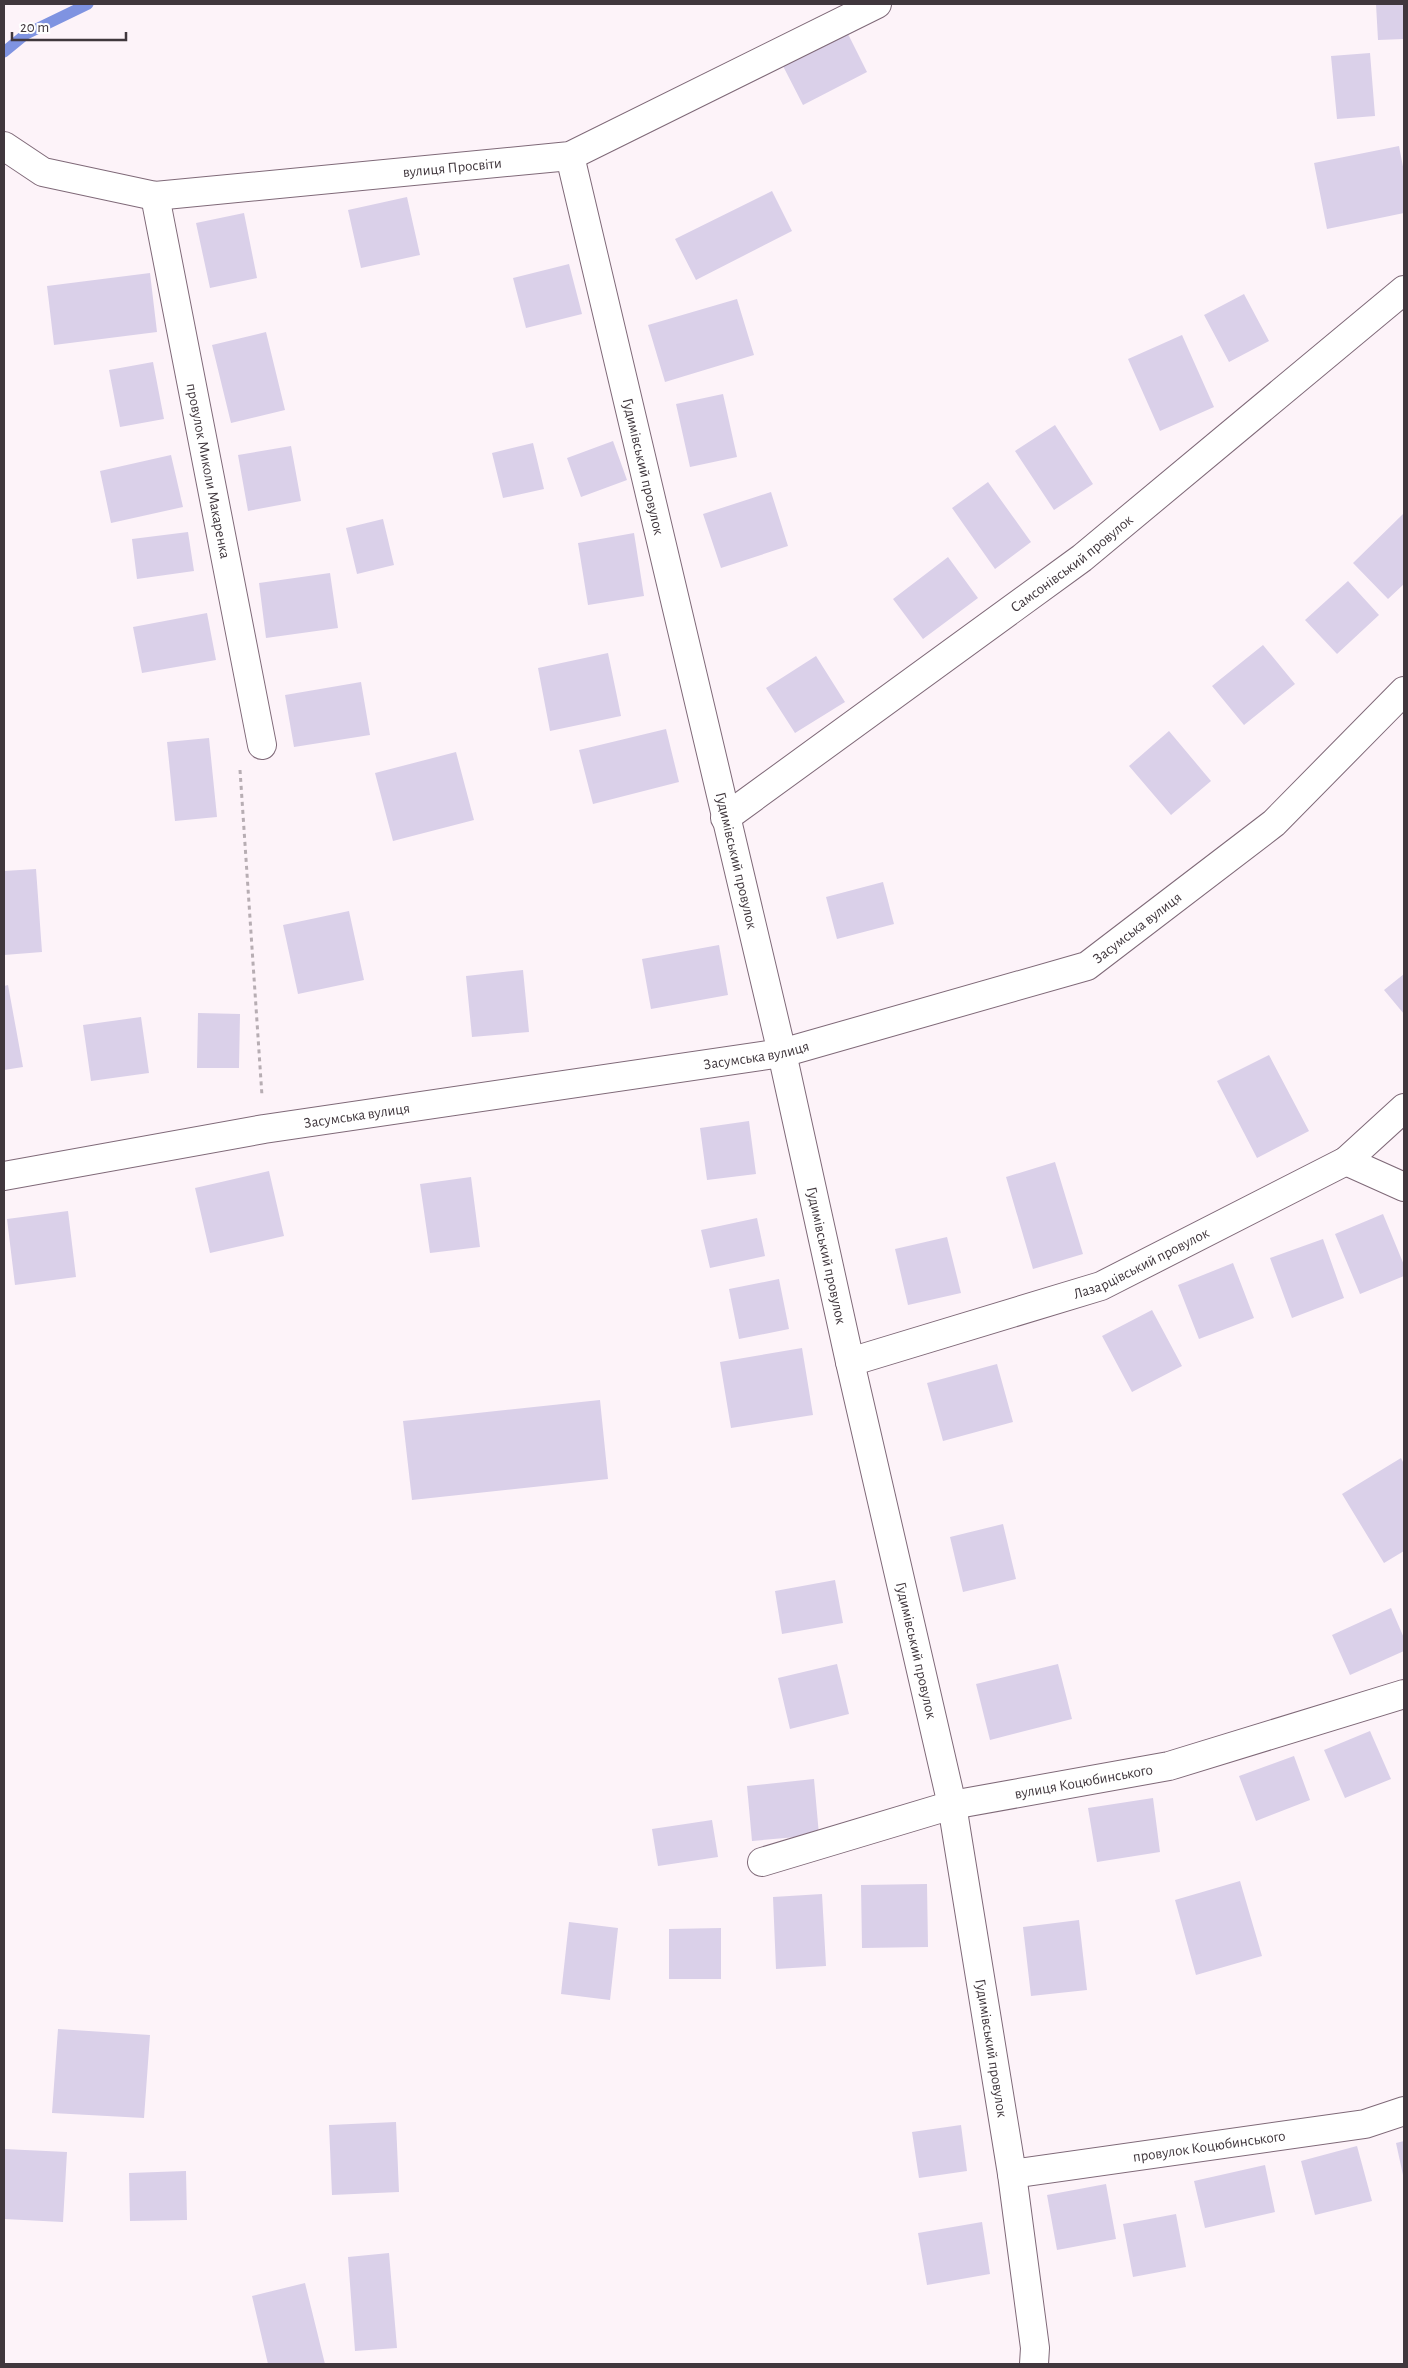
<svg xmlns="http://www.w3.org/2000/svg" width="1408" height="2368" font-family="'Alegreya Sans',sans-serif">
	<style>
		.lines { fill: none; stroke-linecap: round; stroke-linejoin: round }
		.stream { stroke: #7f93e1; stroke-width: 11 }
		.building { fill: #dad0e9 }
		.minor-casing { stroke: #7f6978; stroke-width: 30 }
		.path { stroke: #b7adb3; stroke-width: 3; stroke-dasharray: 4 4; stroke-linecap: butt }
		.minor { stroke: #fff; stroke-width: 28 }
		.labels { text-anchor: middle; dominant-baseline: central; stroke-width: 4; stroke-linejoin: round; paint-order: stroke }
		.street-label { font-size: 15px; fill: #40373d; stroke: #fff }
	</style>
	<rect width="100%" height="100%" fill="#fdf3f9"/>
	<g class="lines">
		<!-- stream -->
		<path class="stream" d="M4,52L26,34L88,4"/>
	</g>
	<!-- building -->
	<path class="building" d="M1376,4H1404V39L1378,40Z
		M847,32L867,72L803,105L783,66Z
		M1370,53L1375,116L1337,119L1331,56Z
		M1399,146L1404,172V213L1327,229L1314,163Z
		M772,191L792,231L696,280L675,239Z
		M407,197L420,255L361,268L348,210Z
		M244,213L257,278L210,288L196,223Z
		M569,264L582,314L526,328L513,278Z
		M150,273L157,332L54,345L47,286Z
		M1244,294L1269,341L1229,362L1204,315Z
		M737,299L754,355L665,382L648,325Z
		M266,332L285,410L231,423L212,345Z
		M1182,335L1214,407L1160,431L1128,359Z
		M153,362L164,419L120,427L109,370Z
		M723,394L737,457L690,467L676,404Z
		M1055,425L1093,484L1054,510L1015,451Z
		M613,441L627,480L581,497L567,458Z
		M533,443L544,489L503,498L492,453Z
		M291,446L301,501L248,511L238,455Z
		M171,455L183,507L111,523L100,471Z
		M988,482L1031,542L995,569L952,508Z
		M771,492L788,546L721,568L703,514Z
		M1403,514L1404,584L1388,599L1353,563Z
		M383,519L394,565L357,574L346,528Z
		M188,532L194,571L137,579L132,539Z
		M634,533L644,596L588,605L578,543Z
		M948,557L978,598L923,639L893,599Z
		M330,573L338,628L266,638L259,583Z
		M1348,581L1379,615L1337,654L1305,620Z
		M207,613L216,660L142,673L133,627Z
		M1263,645L1295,684L1244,725L1212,686Z
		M608,653L621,716L550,731L538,668Z
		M816,656L845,702L795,733L766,688Z
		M361,682L370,735L294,747L285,695Z
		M666,729L679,782L593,804L579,750Z
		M1169,731L1211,781L1171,815L1129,766Z
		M209,738L217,817L175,821L167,742Z
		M456,752L474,820L393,841L375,773Z
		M36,869L42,952L4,955V871Z
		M883,882L894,924L837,939L826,897Z
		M349,911L364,980L298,994L283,925Z
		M719,945L728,995L651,1009L642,959Z
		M523,970L529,1032L472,1037L466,976Z
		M1404,974V1014L1384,990Z
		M8,985L23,1067L4,1070V986Z
		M198,1013L240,1014L239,1068H197Z
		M141,1017L149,1073L91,1081L83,1025Z
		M1269,1055L1309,1131L1257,1158L1217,1081Z
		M749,1121L756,1174L707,1180L700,1128Z
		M1055,1162L1083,1254L1033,1269L1006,1177Z
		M269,1171L284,1236L210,1253L195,1188Z
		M471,1177L480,1247L430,1253L420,1184Z
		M68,1211L76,1277L15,1285L7,1219Z
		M1383,1214L1404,1265V1276L1360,1294L1335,1234Z
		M757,1218L765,1256L710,1268L701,1230Z
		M947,1237L961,1293L908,1305L895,1249Z
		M1323,1239L1344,1298L1292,1318L1270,1258Z
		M1233,1263L1254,1318L1199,1339L1178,1285Z
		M779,1279L789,1329L739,1339L729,1289Z
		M1152,1310L1182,1366L1132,1392L1102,1336Z
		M802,1348L813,1415L731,1428L720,1362Z
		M997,1364L1013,1422L943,1441L927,1383Z
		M600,1400L608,1479L412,1500L403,1421Z
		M1401,1458L1404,1464V1551L1384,1563L1342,1494Z
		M1003,1524L1016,1579L963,1592L950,1537Z
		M835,1580L843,1623L782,1634L775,1591Z
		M1391,1608L1404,1638V1651L1350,1675L1332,1635Z
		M837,1664L849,1714L790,1729L778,1678Z
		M1058,1664L1072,1719L990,1740L976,1684Z
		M1370,1731L1391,1779L1345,1798L1324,1750Z
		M1294,1756L1310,1800L1256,1821L1239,1776Z
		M814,1779L819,1835L752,1841L747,1786Z
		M1153,1798L1160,1852L1097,1862L1088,1808Z
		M712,1820L718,1857L658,1866L652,1829Z
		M1240,1881L1262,1956L1196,1975L1175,1900Z
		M927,1884L928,1947L862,1948L861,1885Z
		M822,1894L826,1966L776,1969L773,1897Z
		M1079,1920L1087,1990L1031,1996L1023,1927Z
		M569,1922L618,1928L610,2000L561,1994Z
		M721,1928V1979H669V1929Z
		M58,2029L150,2035L144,2118L52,2113Z
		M396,2122L399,2192L332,2195L329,2125Z
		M961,2125L967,2171L919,2178L912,2132Z
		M1404,2141V2174L1403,2175L1396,2143Z
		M1357,2146L1372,2201L1315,2215L1301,2161Z
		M4,2149L67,2152L63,2222L4,2219Z
		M1265,2165L1275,2212L1205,2228L1194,2181Z
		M186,2171L187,2220L130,2221L129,2173Z
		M1106,2184L1116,2239L1057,2250L1047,2195Z
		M1176,2214L1186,2267L1133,2277L1123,2224Z
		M982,2222L990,2274L927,2285L918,2233Z
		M389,2253L397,2348L355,2351L348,2257Z
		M305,2283L325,2364H268L252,2296Z"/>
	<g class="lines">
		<defs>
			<g id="minor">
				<path id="s1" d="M4,146L43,172L155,196L570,156L877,4"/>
				<path id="s2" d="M570,156L782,1053L850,1362L952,1805L1012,2174L1035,2348L1034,2364"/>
				<path id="s3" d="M155,196L262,745"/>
				<path id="s4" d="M725,818L1082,558L1404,290"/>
				<path d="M1346,1161L1404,1187"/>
				<path id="s5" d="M4,1176L264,1129L782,1053L1087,966L1274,823L1404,691"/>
				<path id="s6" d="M850,1362L1101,1286L1346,1161L1404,1108"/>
				<path id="s7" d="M762,1862L952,1805L1169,1766L1404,1694"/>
				<path id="s8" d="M1012,2174L1365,2124L1404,2111"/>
			</g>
		</defs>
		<!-- minor casing -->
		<use href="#minor" class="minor-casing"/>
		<!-- path -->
		<path class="path" d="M240,770L262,1096"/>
		<!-- minor -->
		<use href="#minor" class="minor"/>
	</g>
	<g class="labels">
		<!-- street labels -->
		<g class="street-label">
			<text stroke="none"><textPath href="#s1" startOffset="460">вулиця Просвіти</textPath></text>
			<text stroke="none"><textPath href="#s2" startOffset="319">Гудимівський провулок</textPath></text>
			<text stroke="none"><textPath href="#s3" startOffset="280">провулок Миколи Макаренка</textPath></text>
			<text stroke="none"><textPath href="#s4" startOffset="430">Самсонівський провулок</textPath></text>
			<text stroke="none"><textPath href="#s2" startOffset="724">Гудимівський провулок</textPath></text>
			<text stroke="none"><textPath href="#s5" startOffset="1168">Засумська вулиця</textPath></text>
			<text stroke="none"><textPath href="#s5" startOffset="762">Засумська вулиця</textPath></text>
			<text stroke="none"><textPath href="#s5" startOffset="358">Засумська вулиця</textPath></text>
			<text stroke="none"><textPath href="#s2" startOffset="1129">Гудимівський провулок</textPath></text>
			<text stroke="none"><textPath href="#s6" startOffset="308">Лазарцівський провулок</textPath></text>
			<text stroke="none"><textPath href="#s2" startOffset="1534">Гудимівський провулок</textPath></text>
			<text stroke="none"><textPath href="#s7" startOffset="332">вулиця Коцюбинського</textPath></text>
			<text stroke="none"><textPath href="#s2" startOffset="1939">Гудимівський провулок</textPath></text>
			<text stroke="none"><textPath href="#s8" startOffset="199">провулок Коцюбинського</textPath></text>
		</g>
	</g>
	<!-- border -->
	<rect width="1408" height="2368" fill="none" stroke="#40373d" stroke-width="10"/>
	<!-- scale -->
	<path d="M12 32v8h114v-8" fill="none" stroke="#40373d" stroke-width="2.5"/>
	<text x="20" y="32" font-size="15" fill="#40373d" stroke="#ffffff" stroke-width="4" paint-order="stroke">20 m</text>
</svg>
